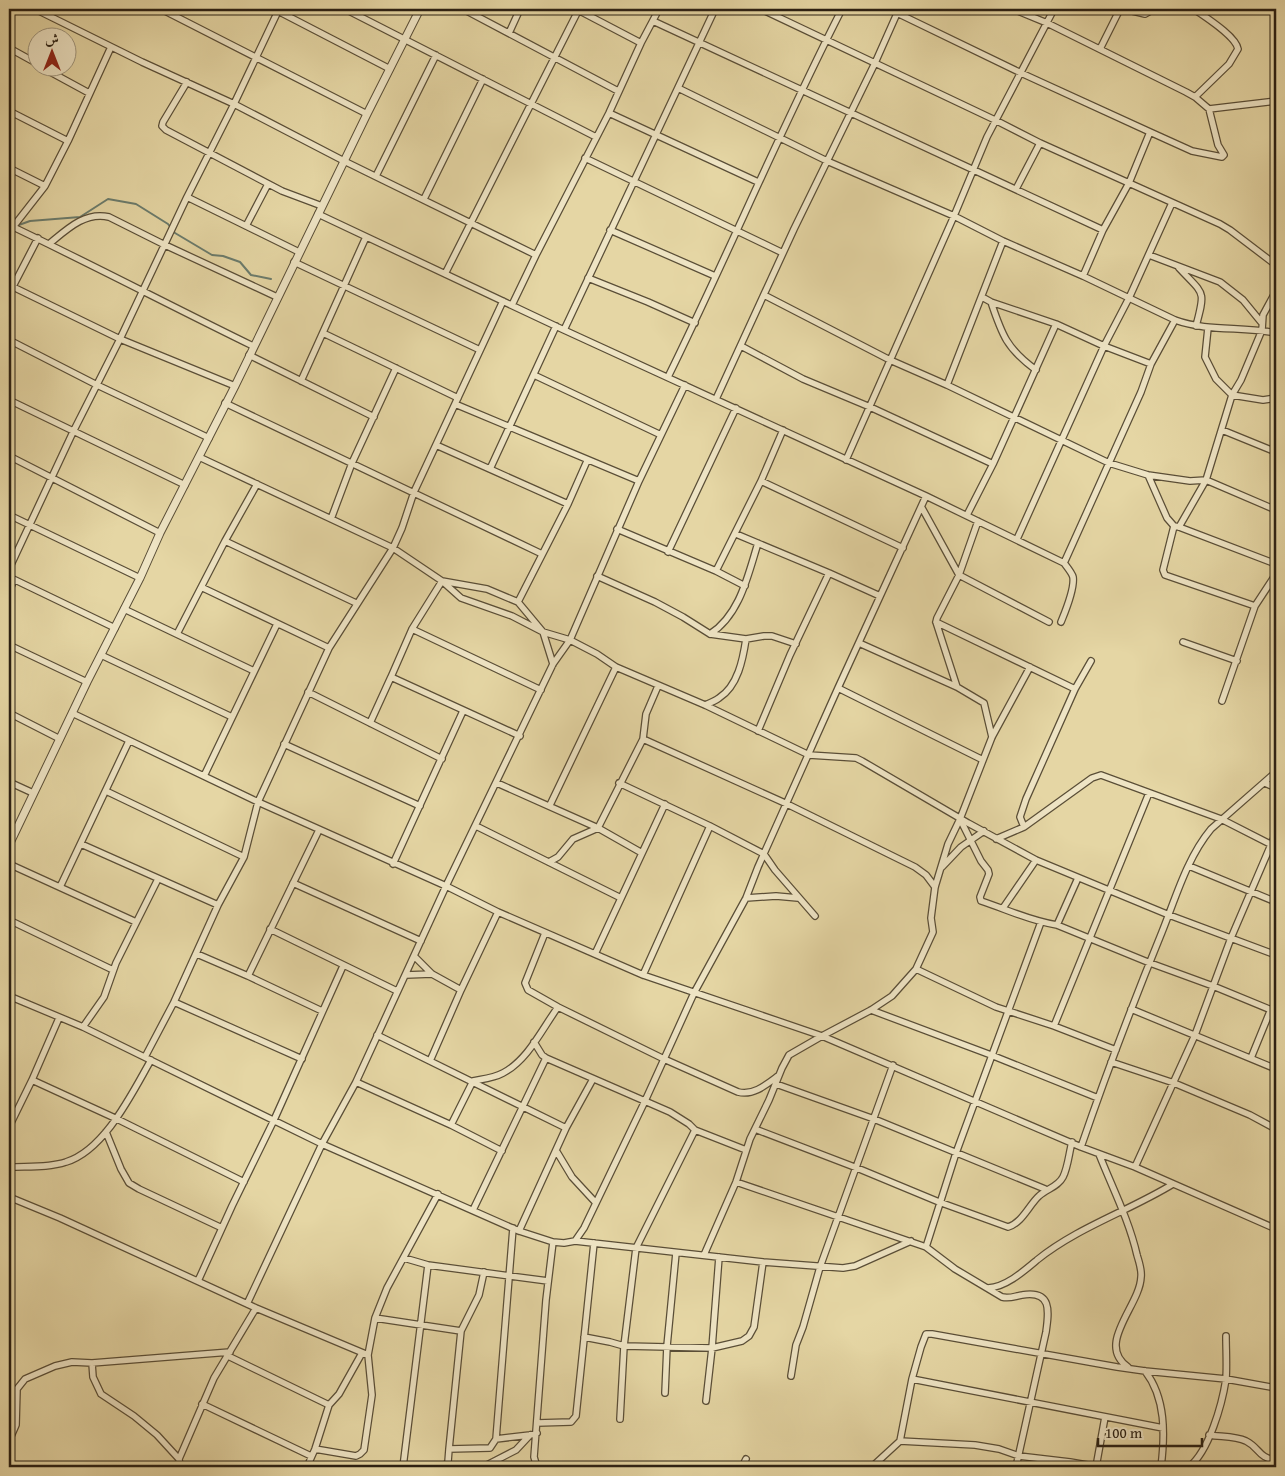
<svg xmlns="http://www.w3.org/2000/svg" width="1285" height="1476" font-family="'Gentium Book Plus',Amiri,serif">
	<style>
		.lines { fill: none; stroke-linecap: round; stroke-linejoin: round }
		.stream { stroke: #6b7c6d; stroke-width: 2 }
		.minor-casing { stroke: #5a4e37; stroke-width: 8 }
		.tertiary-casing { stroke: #5a4e37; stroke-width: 9 }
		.minor { stroke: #eee4c4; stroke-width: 5.5 }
		.tertiary { stroke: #eee4c4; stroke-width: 7 }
	</style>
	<rect width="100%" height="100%" fill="#e5d6a4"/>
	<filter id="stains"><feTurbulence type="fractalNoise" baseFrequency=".004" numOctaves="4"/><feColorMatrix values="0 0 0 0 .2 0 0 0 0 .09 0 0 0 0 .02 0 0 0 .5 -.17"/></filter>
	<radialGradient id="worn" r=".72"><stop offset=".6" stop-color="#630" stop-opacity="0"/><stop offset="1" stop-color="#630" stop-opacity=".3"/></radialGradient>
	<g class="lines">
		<!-- stream -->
		<path class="stream" d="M16,226L30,221L80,217L108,199L136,204L168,224L175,233L212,255L223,256L240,262L251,275L271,279"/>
		<defs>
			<path id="minor" d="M35,9L142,62L234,104L344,161L536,255
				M161,9L367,114
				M274,9L390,69
				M345,9L596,137
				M463,9L618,91
				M761,9L995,120L1040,143L1220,224L1230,230L1276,265
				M1013,9L1047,23L1186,92L1195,97L1209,109L1276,101
				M1124,9L1145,14L1154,9
				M1194,9C1205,17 1236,36 1238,49L1229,64L1195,97
				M578,10L641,43
				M897,13L1021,73L1150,132L1129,183L1103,230L1083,276
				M9,17L13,9
				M653,21L1103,230
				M509,33L520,9
				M9,48L38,64
				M1100,49L1120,9
				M43,68L89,93
				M187,82L163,122L162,126L166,130L282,191L322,206
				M678,88L827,161L954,216L1003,241L1083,276L1175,320C1208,332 1243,326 1276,333
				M9,111L68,141
				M609,113L758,182
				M1150,132L1192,151L1222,157L1224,155L1218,145L1209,109
				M585,158L783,253
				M9,168L45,186
				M376,176L436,55
				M1016,189L1040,143
				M187,197L299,252
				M424,199L483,79
				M318,214L564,330L926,496L1064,563C1067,567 1072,573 1073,577C1075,589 1065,612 1061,622
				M9,225C91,264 171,306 253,346
				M246,226L268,184
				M13,227L45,186L68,141L111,47
				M610,230L715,276
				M49,244C66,230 85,211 109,217L165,245L277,297
				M1149,255L1220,282L1243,300L1261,322
				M294,262L480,350
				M1179,268C1204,295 1206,289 1196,326
				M445,274L579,9
				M588,278L648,302L695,323
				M9,285L120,339L235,386
				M9,294L38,238
				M764,295L890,360L947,385L1109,463L1148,475L1190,481L1206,480L1276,510
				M982,297L991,302L1056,324L1104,346L1151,364
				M991,302C1002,335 1007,349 1036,370
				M512,305L536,255L609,113L641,43L659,9
				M1208,328L1205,357L1216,379L1232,395L1263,400L1276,398
				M564,330L715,9
				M323,333L458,398
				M9,340L97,385L209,438
				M741,346L803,379L870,407L993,464
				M249,355L374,417
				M534,375L661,435
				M668,377C728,255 780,130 842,9
				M301,381L366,237
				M947,385L1003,241
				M716,399L794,229L875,63L899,9
				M9,400L185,485
				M225,403L542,554
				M455,404L639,481
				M1222,430L1276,452
				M436,445L568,504
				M9,456L160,533
				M199,457L393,548L442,581L461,598L512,616L543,632L570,640L597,654L616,667L705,705L809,755L856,758L862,761L968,823L1036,860L1169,915L1276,955
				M846,460L954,216L987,137L1054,9
				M490,469L556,326
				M1148,475L1167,518L1174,526L1179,527L1276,564
				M761,481L903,548
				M922,508L959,575L1049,622
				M9,515L140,578
				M967,515L993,464L1056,324
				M331,519L352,463L396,368
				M1174,526L1163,570L1165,575L1255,606
				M1179,527L1206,480L1232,395L1241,380L1262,330L1263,315L1276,291
				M617,529L716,571L745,586
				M736,534L829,573L880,596
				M1017,539L1104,346L1129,298L1172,203
				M225,541L356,603
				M668,552L736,408
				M1064,563L1141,392L1151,364L1175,320
				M9,569L73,432L120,339L187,197L234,104L279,9
				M716,571L761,481L783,430
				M597,576L655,602L683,617L710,634L746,639L764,636H772L796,644
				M9,577L115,628
				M203,588L329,648
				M9,591L14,580
				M518,602L568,504L587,461
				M124,609L254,671
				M936,622L1075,689
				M412,629L541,690
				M177,634L225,541L257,484
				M710,634C740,615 748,575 758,543
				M1183,642L1237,661
				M859,643L957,687L984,703L992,737
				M9,645L87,682
				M101,655L232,717
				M391,677L412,629L442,581L487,589L518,602L543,632L553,664
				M957,687L936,622L937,618L959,575L978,521
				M838,688L983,760
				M308,692L442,759
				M1222,701L1255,606L1276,574
				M705,705C710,703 715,701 719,698C738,686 743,659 746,639
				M9,713L60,739
				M72,713L258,802L446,886L498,912L643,975L822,1036L1081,1147L1135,1167L1276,1229
				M370,723L391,677L520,736
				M758,731L790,655L829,573
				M643,739L787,804L915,867L926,875L935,887
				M284,744L420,806
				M204,776L277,624
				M9,782L33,793
				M497,783L598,828L642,853
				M619,783L710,826L764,854L775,870L815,916
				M1265,783L1276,788
				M106,791L244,857
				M550,805L616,667
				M960,819L981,861L988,870L989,874L980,897L981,901C1006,909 1030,921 1057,925L1150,963L1213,986L1276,1012
				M476,826L621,898
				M1024,827L1020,817L1026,799L1075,689L1091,661
				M996,839L1024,827L1092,778L1101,775L1221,819L1276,847
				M81,844L218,905
				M549,862L558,857L573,839L598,828L643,739L646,714L658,686
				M9,864L136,922
				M393,864L463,711
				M1189,866L1276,902
				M942,867L961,847L984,831
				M293,883L421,941
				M60,887L129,741
				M746,898L776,896L798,898
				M1003,908L1036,860
				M9,920L113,970
				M1057,925L1078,878
				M270,929L397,991
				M545,933L525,983L528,990L558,1007L664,1059L738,1092C753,1096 766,1085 778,1076
				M197,954L248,976L322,1011
				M595,954L665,804
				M415,957L432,974L461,990
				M916,969L996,1007L1054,1026L1116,1050
				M406,975L432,974
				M643,975L710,826
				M248,976L319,830
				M9,996L83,1027L322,1144L519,1231L553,1242L564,1243L575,1241L584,1228L645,1101L694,993L746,898L758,867L838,688L926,496
				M174,1002L302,1059
				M1131,1009L1276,1069
				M871,1010L991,1055L1098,1098
				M1054,1026L1149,793
				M83,1027L104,997L116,963L158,879
				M377,1035L566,1128
				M534,1042L542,1055L546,1058L670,1112L689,1124L695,1130L746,1150
				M145,1057L174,1002L218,905L244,857L258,802L329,648L393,548L402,528L414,492L503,301
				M1251,1058L1271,1009
				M430,1061L461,990L498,912
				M1111,1062L1174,1083L1250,1115L1276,1129
				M32,1080L117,1119L244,1182
				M356,1082L451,1125L502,1151
				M776,1084L874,1119L1045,1189
				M451,1125L473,1081C483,1079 494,1078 503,1073C528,1060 542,1029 558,1007
				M9,1127L32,1080L59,1018
				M755,1129L857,1168L939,1202L1008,1227C1022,1223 1029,1205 1039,1196C1046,1189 1058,1187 1063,1177C1068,1167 1069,1153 1072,1142
				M106,1132L121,1169L129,1183L139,1189L222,1228
				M1081,1147C1106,1074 1133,1003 1162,932C1176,897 1187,858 1211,829L1276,772
				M557,1152L572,1177L596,1203
				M1099,1154C1112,1187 1129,1220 1137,1255C1139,1262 1142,1270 1141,1277C1140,1306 1095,1344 1128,1367
				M9,1167C27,1166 48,1168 66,1162C105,1150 132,1093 151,1060
				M1135,1167L1195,1035L1231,938L1276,833
				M736,1182L926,1247L955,1269L1002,1297C1010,1299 1015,1296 1022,1295C1052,1290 1049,1311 1046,1332L1016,1467
				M9,1197L60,1218L256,1308L368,1355
				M473,1210L546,1058
				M519,1231L566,1128L593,1079
				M575,1241L763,1262L843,1268L855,1266L911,1241
				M926,1247L956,1153L1041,922
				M704,1255L736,1182L750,1139L769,1100L782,1068L789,1055L822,1036L871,1010L892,996L916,969L933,932L931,918L935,887L948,844L960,819L992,737L1030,667
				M404,1258L428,1265L548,1281
				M198,1281L232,1206L274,1120L343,966
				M988,1288C1006,1287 1024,1271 1037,1260C1078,1227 1129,1211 1173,1184
				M247,1304L322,1144L356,1082L446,886L553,664L570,640L639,481L685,385
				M375,1318L461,1331L449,1449
				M461,1331L479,1295L484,1272
				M584,1337L610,1342L624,1346L712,1348L742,1341L749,1336L754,1327L763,1262
				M228,1356L329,1405
				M92,1363L93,1377L101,1394L134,1416L157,1435L179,1459
				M1145,1371C1166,1398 1165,1435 1161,1467
				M791,1376L796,1345L803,1327L820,1267L893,1065
				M912,1379L1163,1428
				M665,1393L667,1346L676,1253
				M706,1401L712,1348L719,1257
				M202,1404L311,1456
				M620,1419L624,1346L636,1248L695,1130
				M537,1423L571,1422L576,1416L594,1243
				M1209,1435C1221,1437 1235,1436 1246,1441C1260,1448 1258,1458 1276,1460
				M496,1439L513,1228
				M9,1441L16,1425L17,1389L25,1379L55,1366L72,1362L92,1363L230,1352
				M900,1441L975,1445L999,1449L1019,1456L1070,1462L1099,1467
				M315,1449L356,1456L360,1454L364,1450L372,1395L368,1355L375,1318L387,1288L438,1194
				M180,1467L179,1459L214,1378L256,1308
				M307,1467L315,1449L329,1405L339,1394L362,1353
				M403,1467L428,1265
				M443,1467L448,1462L449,1449L490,1448L496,1439L530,1435L537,1433
				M483,1467L516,1450L530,1435
				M537,1467L534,1457L546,1300L553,1242
				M742,1467L746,1459
				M874,1467L875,1464L900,1441L912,1379L921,1347L926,1334H932L1117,1367L1145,1371L1226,1379L1276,1388
				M1096,1467L1105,1417
				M1189,1467C1209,1451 1222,1405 1226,1379C1227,1365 1226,1350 1226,1336"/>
			<path id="tertiary" d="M9,845L87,682L140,578L160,533L235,386L367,114L420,9"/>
		</defs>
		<!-- minor casing -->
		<use href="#minor" class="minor-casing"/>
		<!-- tertiary casing -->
		<use href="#tertiary" class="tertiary-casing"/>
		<!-- minor -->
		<use href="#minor" class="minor"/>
		<!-- tertiary -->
		<use href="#tertiary" class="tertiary"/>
	</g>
	<!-- margin -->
	<rect width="1285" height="1476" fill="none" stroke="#e5d6a4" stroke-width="30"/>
	<rect x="10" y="10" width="1265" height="1456" fill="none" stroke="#2b2013" stroke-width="2.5"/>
	<rect x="15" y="15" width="1255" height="1446" fill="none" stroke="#2b2013"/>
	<!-- north arrow -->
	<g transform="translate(52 52)"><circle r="24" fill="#eee4c4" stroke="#a0967d"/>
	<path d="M0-4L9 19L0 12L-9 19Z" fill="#8f2418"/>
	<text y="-8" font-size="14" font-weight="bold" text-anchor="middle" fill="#2b2013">ش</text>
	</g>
	<!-- scale -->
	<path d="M1098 1438v8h104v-8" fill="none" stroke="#2b2013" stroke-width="2.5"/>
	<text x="1105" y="1438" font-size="15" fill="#2b2013" stroke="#eee4c4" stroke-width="4" paint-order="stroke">100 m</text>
	<rect width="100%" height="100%" filter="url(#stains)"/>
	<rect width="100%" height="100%" fill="url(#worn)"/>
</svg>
